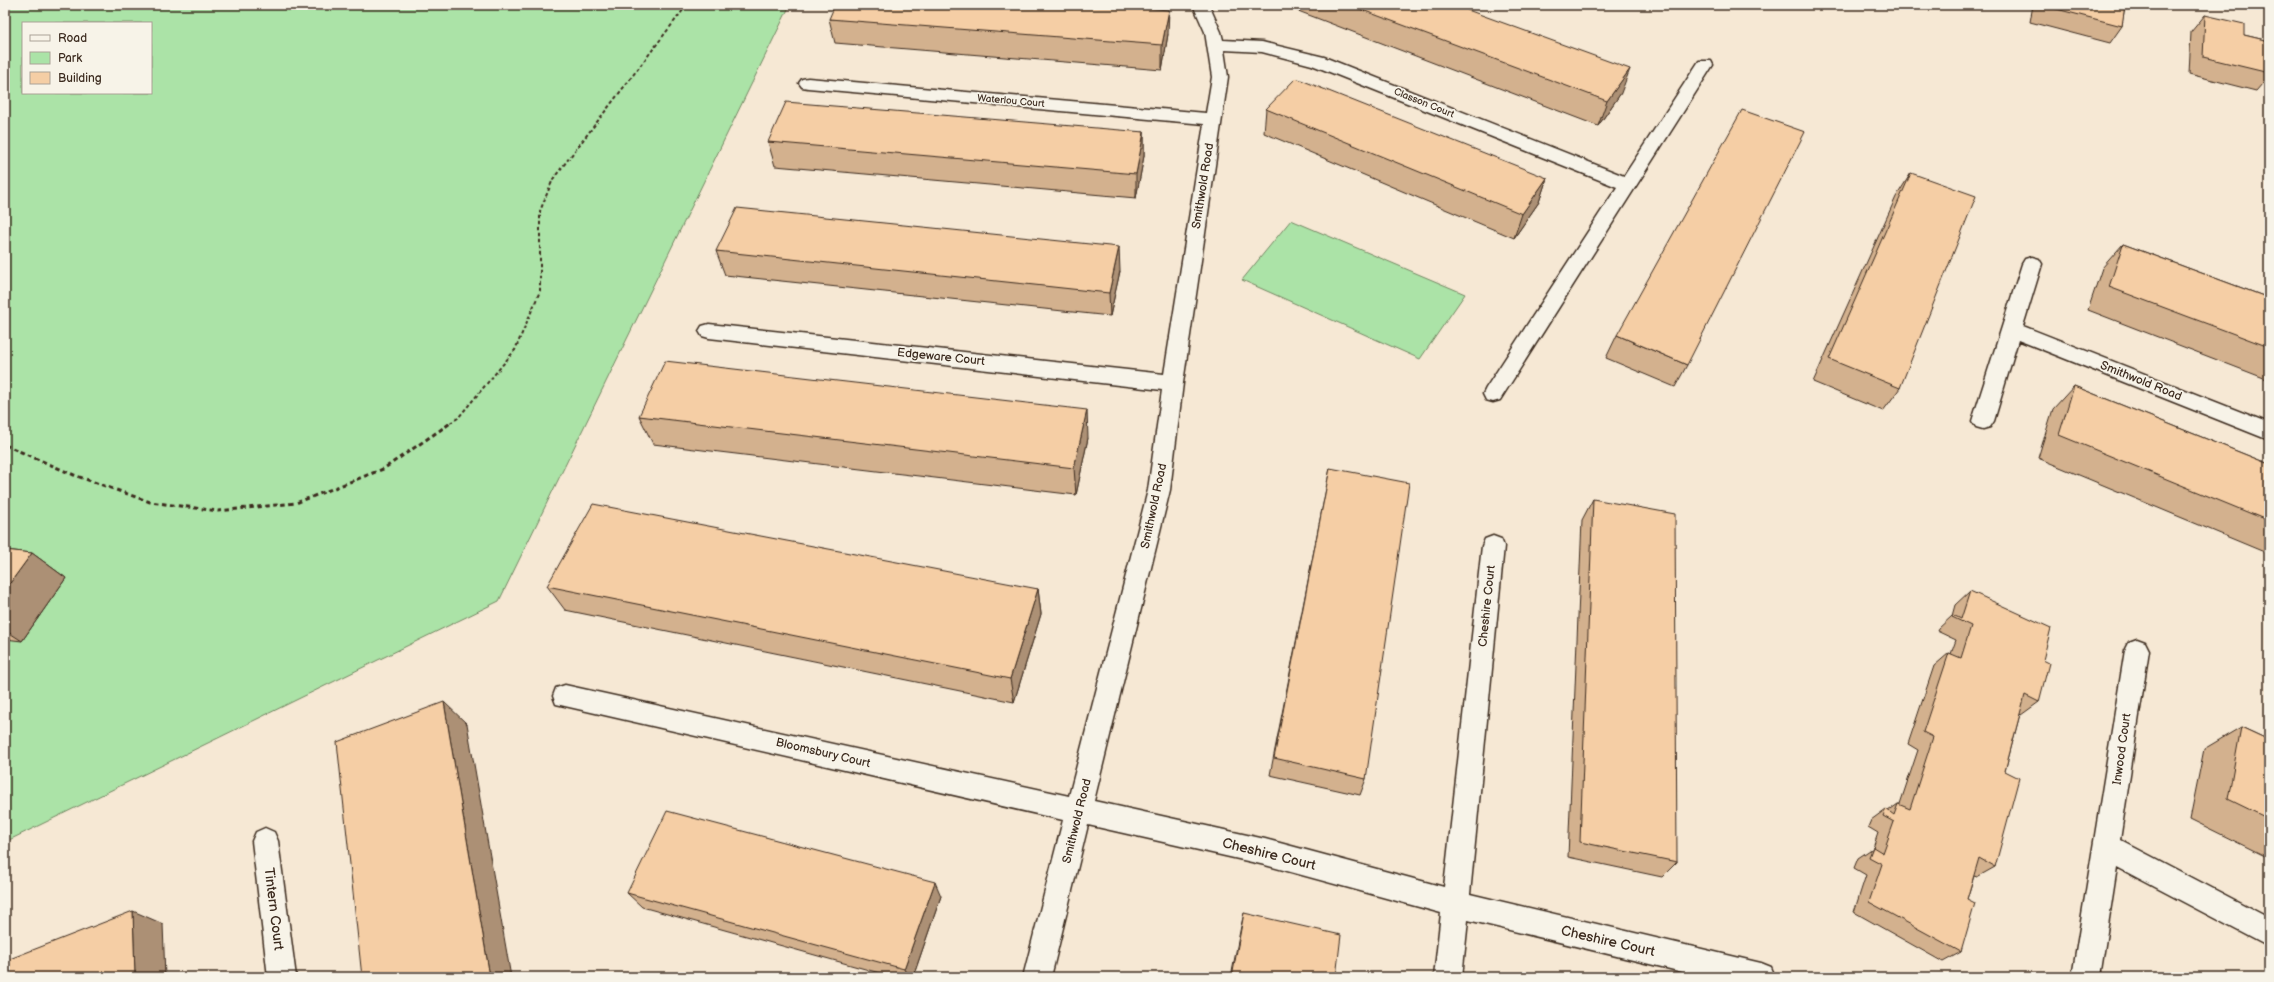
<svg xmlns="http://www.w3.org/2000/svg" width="2274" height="982" font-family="'Balsamiq Sans',sans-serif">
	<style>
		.green { fill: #abe3a7; stroke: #738662; fill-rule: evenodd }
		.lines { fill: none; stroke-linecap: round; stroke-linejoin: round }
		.street-casing { stroke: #3b2a1e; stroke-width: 3 }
		.path-far1 { stroke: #3b2a1e; stroke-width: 2; stroke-dasharray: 3.5 2.5; stroke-linecap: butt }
		.path { stroke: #3b2a1e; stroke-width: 3; stroke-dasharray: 4.5 3.5; stroke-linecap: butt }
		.street { fill: #f7f3e8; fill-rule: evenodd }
		.wall { fill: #d3b18e; stroke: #3b2a1e }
		.shaded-wall { fill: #ac9074; stroke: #3b2a1e }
		.building { fill: #f5cea5; stroke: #3b2a1e }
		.labels { text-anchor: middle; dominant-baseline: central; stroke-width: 3.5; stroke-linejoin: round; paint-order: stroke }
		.far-street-label { font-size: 10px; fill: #3b2a1e; stroke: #f7f3e8 }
		.street-label { font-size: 12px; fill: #3b2a1e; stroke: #f7f3e8 }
		.near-street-label { font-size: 14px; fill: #3b2a1e; stroke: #f7f3e8 }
	</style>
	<rect width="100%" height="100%" fill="#f6e8d4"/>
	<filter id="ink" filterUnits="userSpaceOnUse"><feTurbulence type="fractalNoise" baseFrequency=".025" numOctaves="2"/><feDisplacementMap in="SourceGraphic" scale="8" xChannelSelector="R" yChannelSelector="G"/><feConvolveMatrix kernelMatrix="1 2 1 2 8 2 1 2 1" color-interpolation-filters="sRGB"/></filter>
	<g filter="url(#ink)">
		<!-- green -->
		<path class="green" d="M5,5H790L499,601L5,842ZM23,23H151V93H23Z
			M1291,220L1465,294L1420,359L1242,280Z"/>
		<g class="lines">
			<defs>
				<path id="street" d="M1193,5H1209L1221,32L1223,40L1262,42L1324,57L1624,176L1699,61H1711L1713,65L1500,400L1493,402L1486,400L1483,394L1486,388L1617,187L1312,65L1262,52L1224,50L1228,77L1183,383L1170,490L1094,801L1265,839L1444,887L1482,546L1485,539L1493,536L1501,539L1504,546L1470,894L1761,963L1771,967L1775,977H1703L1468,920L1462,977H1434L1441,913L1265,865L1088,825L1051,977H1023L1063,820L556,704L553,696L556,688L565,685L1069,796L1148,490L1162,390L709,338L702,336L699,331L702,326L709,324L1164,374L1204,124L808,88L802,87L799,83L802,79L808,78L1206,113L1212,77L1205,32Z
					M2032,257L2039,259L2042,264L2023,326L2269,423V440L2018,340L1994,421L1990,427L1983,429L1976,427L1972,421L2022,264L2025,259Z
					M2137,639L2145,642L2149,650L2120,840L2269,918V947L2117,867L2100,977H2072L2125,650L2129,642Z
					M265,828L274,832L278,841L296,977H268L252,841L256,832Z"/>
			</defs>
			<!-- street casing -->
			<use href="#street" class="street-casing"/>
			<!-- path-far1 -->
			<path class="path-far1" d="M450,423L458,418L515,350L540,291V211L553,179L687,5"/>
			<!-- path -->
			<path class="path" d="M5,445L74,475L150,502L218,511L296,503L383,469L452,422"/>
			<!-- street -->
			<use href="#street" class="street"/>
		</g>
		<!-- wall -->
		<path class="wall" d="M1294,5H1454L1621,93L1598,126L1293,9Z
			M2033,5H2125L2122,26L2110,43L2030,22Z
			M2205,15L2244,35L2269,41V76L2256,91L2189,74L2191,32Z
			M829,19L1168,34L1162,70L835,43Z
			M1266,109L1547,178L1539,202L1514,238L1264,133Z
			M1144,132V156L1136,198L775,166L768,142Z
			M1911,173L1900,388L1883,411L1813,382L1896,197Z
			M2123,244L2269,298V380L2088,310L2102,268Z
			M716,251L1120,271L1110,316L725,275Z
			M1617,335L1687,365L1675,387L1606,358Z
			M2074,386L2269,464V554L2038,458L2053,409Z
			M639,416L1088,438L1076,495L653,444Z
			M1330,468L1366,779L1360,795L1270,775Z
			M1593,499L1677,862L1662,877L1568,857L1582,520Z
			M5,550L32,553L66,578L22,641L5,639Z
			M547,586L1038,589L1041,614L1014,702L565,610Z
			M1970,591L2043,660L2039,702L2021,715L2020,714L2005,771L1995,867L1977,877L1974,876L1967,899L1961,952L1943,962L1854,912L1866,875L1854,868L1858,858L1873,848L1878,833L1868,827L1871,820L1886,809L1888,811L1898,804H1900L1918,750L1908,744L1934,666L1949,653L1951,654L1956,640L1937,631L1938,629L1952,616L1955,605Z
			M2241,727L2269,740V858L2190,819L2204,749Z
			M627,893L941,896L913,977H894L642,907Z
			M1244,913L1336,977H1231L1241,926Z"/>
		<!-- shaded-wall -->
		<path class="shaded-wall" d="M1169,10L1168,34L1162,70V45Z
			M1630,69L1621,93L1598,126L1607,101Z
			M1144,132V156L1136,198V174Z
			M1547,178L1539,202L1514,238L1522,214Z
			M1119,247L1120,271L1110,316L1109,293Z
			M1087,410L1088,438L1076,495L1074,468Z
			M32,553L66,578L22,641L5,630V590Z
			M1038,589L1041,614L1014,702L1010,679Z
			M444,702L467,724L511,977H490Z
			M935,882L941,896L913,977H908L904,969Z
			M133,911L163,924L165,977H135Z"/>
		<!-- building -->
		<path class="building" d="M835,5H1104L1169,10L1162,45L829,19Z
			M1349,5H1454L1630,69L1607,101Z
			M2041,5H2125L2122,26Z
			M2205,15L2244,24V35L2269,41V73L2203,57Z
			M1296,78L1547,178L1522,214L1266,109Z
			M786,102L1144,132L1136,174L768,142Z
			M1742,110L1805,132L1687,365L1617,335Z
			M1911,173L1976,196L1900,388L1829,359Z
			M737,208L1119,247L1109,293L716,251Z
			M2123,244L2269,298V347L2109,287Z
			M665,361L1087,410L1074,468L639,416Z
			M2074,386L2269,464V521L2059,435Z
			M1330,468L1409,483L1366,779L1274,758Z
			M1593,499L1675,514L1677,862L1580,842Z
			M593,504L1038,589L1010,679L547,586Z
			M5,550L32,553L5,590Z
			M1970,591L2051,628L2043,660L2049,663L2039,702L2025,695L2005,771L2019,778L1995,867L1979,858L1967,899L1975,903L1961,952L1869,902L1882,864L1869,857L1873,847L1883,853L1894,822L1883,816L1886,809L1894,815L1898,804L1910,809L1933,737L1923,732L1949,653L1961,658L1971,626L1952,617L1953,615L1961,619Z
			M444,702L490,977H362L337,742Z
			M2241,727L2269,740V819L2228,799Z
			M667,811L935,882L904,969L627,893Z
			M133,911L135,977H7V960Z
			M1244,913L1341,935L1336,977H1232Z"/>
	</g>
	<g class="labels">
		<!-- far-street labels -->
		<g class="far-street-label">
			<text transform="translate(1011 101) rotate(5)">Waterlou Court</text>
			<text transform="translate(1424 103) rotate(22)">Classon Court</text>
		</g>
		<!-- street labels -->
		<g class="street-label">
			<text transform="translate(1203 186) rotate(-81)">Smithwold Road</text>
			<text transform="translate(941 357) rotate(6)">Edgeware Court</text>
			<text transform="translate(2141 381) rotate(22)">Smithwold Road</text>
			<text transform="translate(1154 506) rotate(-78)">Smithwold Road</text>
			<text transform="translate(1487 606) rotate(-84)">Cheshire Court</text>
			<text transform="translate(2122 749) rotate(-82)">Inwood Court</text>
			<text transform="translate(823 753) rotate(13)">Bloomsbury Court</text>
			<text transform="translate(1077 821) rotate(-76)">Smithwold Road</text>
		</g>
		<!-- near-street labels -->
		<g class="near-street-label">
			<text transform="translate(1269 854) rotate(14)">Cheshire Court</text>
			<text transform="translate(274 909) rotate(83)">Tintern Court</text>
			<text transform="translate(1608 941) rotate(13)">Cheshire Court</text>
		</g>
	</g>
	<!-- margin -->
	<rect width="2274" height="982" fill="none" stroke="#f7f3e8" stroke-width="20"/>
	<rect x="10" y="10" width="2254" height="962" fill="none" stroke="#3b2a1e" stroke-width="1.5" filter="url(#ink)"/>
	<!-- legend -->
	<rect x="22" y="22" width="130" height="72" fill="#f7f3e8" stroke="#aca397"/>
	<rect x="30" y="35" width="20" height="6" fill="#f7f3e8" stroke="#aca397"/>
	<text x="58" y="42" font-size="12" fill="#3b2a1e">Road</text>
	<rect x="30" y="52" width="20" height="12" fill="#abe3a7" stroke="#aca397"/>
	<text x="58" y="62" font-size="12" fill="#3b2a1e">Park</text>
	<rect x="30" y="72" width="20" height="12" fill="#f5cea5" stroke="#aca397"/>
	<text x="58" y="82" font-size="12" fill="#3b2a1e">Building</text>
</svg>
